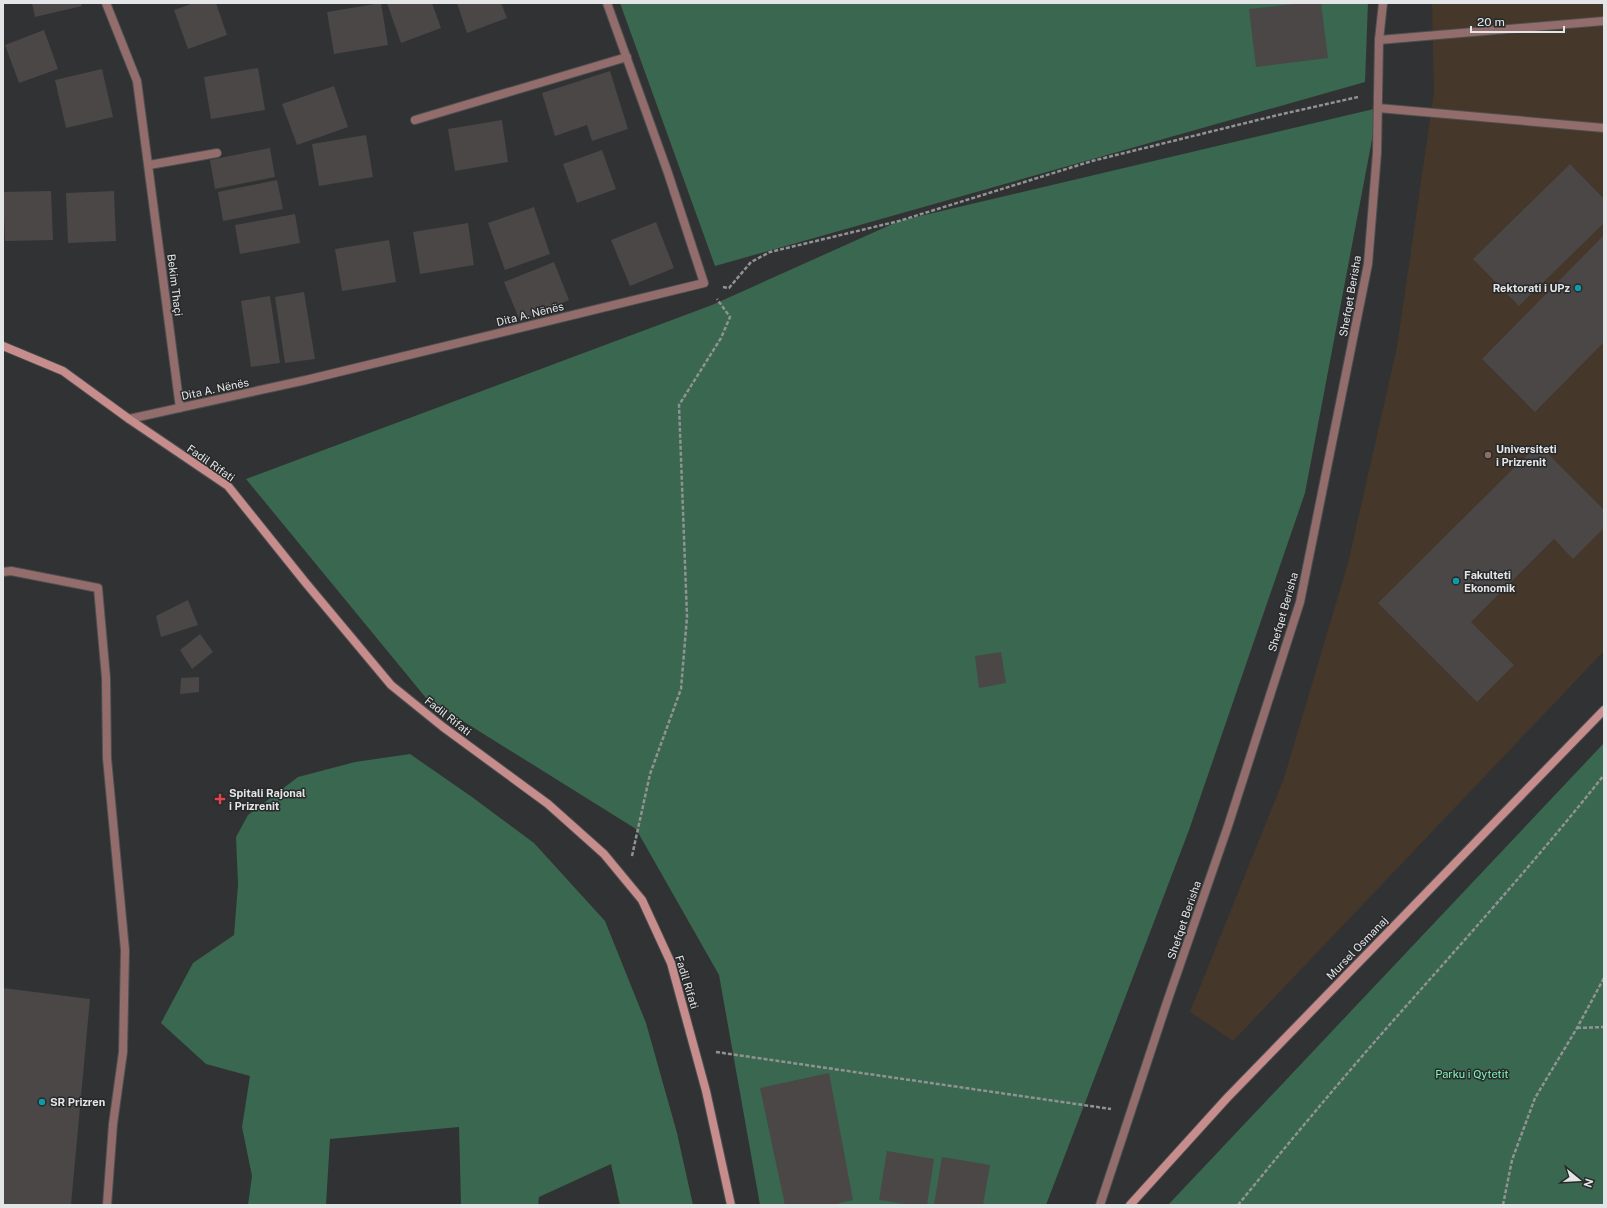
<svg xmlns="http://www.w3.org/2000/svg" width="1607" height="1208" font-family="'Public Sans',sans-serif">
	<style>
		.education { fill: #453729 }
		.green { fill: #39674f }
		.building { fill: #4a4746 }
		.lines { fill: none; stroke-linecap: round; stroke-linejoin: round }
		.lane-casing { stroke: #4e4f50; stroke-width: 10 }
		.street-casing { stroke: #4e4f50; stroke-width: 10 }
		.secondary-casing { stroke: #4e4f50; stroke-width: 10 }
		.path { stroke: #919293; stroke-width: 2.5; stroke-dasharray: 4 2; stroke-linecap: butt }
		.lane { stroke: #926d6c; stroke-width: 8 }
		.street { stroke: #926d6c; stroke-width: 8 }
		.secondary { stroke: #c78d8c; stroke-width: 8 }
		.culture-dot { fill: #0f9aa8; stroke: #27292a; stroke-width: 1.5 }
		.education-dot { fill: #8d6e63; stroke: #27292a; stroke-width: 1.5 }
		.health-dot { fill: #e0444e; stroke: #27292a; stroke-width: 1.5 }
		.labels { text-anchor: middle; dominant-baseline: central; stroke-width: 3; stroke-linejoin: round; paint-order: stroke }
		.street-label { font-size: 11px; fill: #e4e5e6; stroke: #27292a }
		.poi-label { font-size: 11px; font-weight: bold; fill: #e4e5e6; stroke: #27292a; text-anchor: start }
		.park-label { font-size: 11px; fill: #81f5bb; stroke: #27292a }
	</style>
	<rect width="100%" height="100%" fill="#313234"/>
	<!-- education -->
	<path class="education" d="M1432,3H1604V651L1233,1041L1190,1012L1284,778L1348,563L1397,347L1434,92Z"/>
	<!-- green -->
	<path class="green" d="M620,3H1368L1365,82L715,266Z
		M1378,108L1305,493L1189,830L1046,1205H760L719,975L636,829L426,698L246,479L712,305L899,221Z
		M1604,743V1205H1168Z
		M410,754L472,797L534,843L605,921L646,1023L677,1133L693,1205H620L611,1164L539,1197L538,1205H461L459,1127L330,1139L326,1205H248L252,1176L242,1127L250,1076L206,1064L161,1023L193,963L234,935L238,885L236,837L248,815L298,777L355,762Z"/>
	<!-- building -->
	<path class="building" d="M32,3H81L82,6L35,17Z
		M194,3H216L227,35L188,49L174,10Z
		M381,3L388,45L334,54L327,12Z
		M387,3H432L441,28L401,43Z
		M457,3H501L507,18L467,33Z
		M1303,3H1321L1328,58L1256,67L1249,9Z
		M44,30L58,69L19,83L5,45Z
		M258,68L265,110L211,119L204,77Z
		M102,69L113,117L66,128L55,80Z
		M610,71L628,129L592,141L587,125L555,136L542,93Z
		M334,86L348,127L297,145L282,104Z
		M502,120L508,162L455,171L448,129Z
		M366,135L373,177L319,186L312,144Z
		M270,148L275,177L215,189L210,160Z
		M602,150L616,189L577,203L563,164Z
		M1570,164L1604,199V223L1519,306L1473,259Z
		M277,180L283,209L223,221L218,192Z
		M51,191L53,240L5,241L3,192Z
		M114,191L116,241L68,243L66,193Z
		M534,207L550,254L505,270L488,223Z
		M295,214L300,243L240,254L235,225Z
		M656,222L674,268L630,286L611,240Z
		M468,223L474,265L420,274L413,232Z
		M1604,235V342L1535,412L1482,359Z
		M389,240L396,282L342,291L335,249Z
		M554,262L569,300L520,321L504,282Z
		M304,292L315,359L285,363L275,297Z
		M270,296L280,363L251,367L241,301Z
		M1538,444L1604,510V528L1573,559L1554,539L1471,622L1514,665L1477,702L1378,603Z
		M188,600L198,625L161,637L156,616Z
		M200,634L213,652L192,669L180,650Z
		M1001,652L1006,683L979,688L975,656Z
		M199,677V692L180,694L181,678Z
		M3,988L90,999L71,1205H3Z
		M829,1073L853,1200L832,1205H785L760,1088Z
		M887,1151L934,1159L927,1205H911L879,1200Z
		M942,1157L990,1165L983,1205H934Z"/>
	<g class="lines">
		<defs>
			<path id="lane" d="M1379,40L1604,21
				M1378,108L1604,128
				M3,572L11,571L98,588L106,678L107,758L125,950L123,1052L113,1124L107,1205"/>
			<path id="street" d="M106,3L137,81L180,408
				M415,120L627,57
				M149,165L217,153
				M129,419L306,380L704,283L668,173L607,3
				M1100,1205L1166,1005L1228,826L1300,602L1368,264L1377,153L1379,40L1383,3"/>
			<path id="secondary" d="M3,346L63,371L129,419L228,486L305,582L391,685L443,727L548,804L604,854L642,900L671,963L706,1091L731,1205
				M1130,1205L1227,1098L1604,710"/>
		</defs>
		<!-- lane casing -->
		<use href="#lane" class="lane-casing"/>
		<!-- street casing -->
		<use href="#street" class="street-casing"/>
		<!-- secondary casing -->
		<use href="#secondary" class="secondary-casing"/>
		<!-- path -->
		<path class="path" d="M723,287L729,288L751,262L770,252L899,221L1092,161L1278,115L1358,97
			M632,856L650,774L681,689L687,617L679,405L721,338L730,317L717,299
			M1577,1028L1604,1027
			M716,1052L1111,1109
			M1238,1205C1291,1140 1344,1076 1400,1013C1469,935 1539,857 1604,775
			M1503,1205L1512,1160L1535,1098L1577,1028L1604,978"/>
		<!-- lane -->
		<use href="#lane" class="lane"/>
		<!-- street -->
		<use href="#street" class="street"/>
		<!-- secondary -->
		<use href="#secondary" class="secondary"/>
	</g>
	<!-- markers -->
	<g class="culture-dot">
		<circle cx="1578" cy="288" r="4"/>
		<circle cx="1456" cy="581" r="4"/>
		<circle cx="42" cy="1102" r="4"/>
	</g>
	<circle class="education-dot" cx="1488" cy="455" r="4"/>
	<path class="health-dot" d="M218 793h4v4h4v4h-4v4h-4v-4h-4v-4h4z"/>
	<g class="labels">
		<!-- street labels -->
		<g class="street-label">
			<text transform="translate(175 285) rotate(83)">Bekim Thaçi</text>
			<text transform="translate(1350 296) rotate(-80)">Shefqet Berisha</text>
			<text transform="translate(530 314) rotate(-14)">Dita A. Nënës</text>
			<text transform="translate(215 389) rotate(-12)">Dita A. Nënës</text>
			<text transform="translate(211 463) rotate(35)">Fadil Rifati</text>
			<text transform="translate(1283 612) rotate(-74)">Shefqet Berisha</text>
			<text transform="translate(448 716) rotate(38)">Fadil Rifati</text>
			<text transform="translate(1184 920) rotate(-71)">Shefqet Berisha</text>
			<text transform="translate(1357 948) rotate(-46)">Mursel Osmanaj</text>
			<text transform="translate(687 982) rotate(73)">Fadil Rifati</text>
		</g>
		<!-- poi labels -->
		<g class="poi-label">
			<text x="1570" y="288" text-anchor="end">Rektorati i UPz</text>
			<text x="1496" y="449">Universiteti<tspan x="1496" dy="13">i Prizrenit</tspan></text>
			<text x="1464" y="575">Fakulteti<tspan x="1464" dy="13">Ekonomik</tspan></text>
			<text x="229" y="793">Spitali Rajonal<tspan x="229" dy="13">i Prizrenit</tspan></text>
			<text x="50" y="1102">SR Prizren</text>
		</g>
		<!-- park labels -->
		<g class="park-label">
			<text x="1472" y="1074">Parku i Qytetit</text>
		</g>
	</g>
	<!-- border -->
	<rect width="1607" height="1208" fill="none" stroke="#e4e5e6" stroke-width="8"/>
	<!-- north arrow -->
	<g transform="translate(1579 1180) rotate(108)" stroke="#27292a" stroke-width="3" paint-order="stroke">
	<path d="M0-3L7 15L0 10L-7 15Z" fill="#e4e5e6"/>
	<text y="-6" font-size="11" font-weight="bold" text-anchor="middle" fill="#e4e5e6">N</text>
	</g>
	<!-- scale -->
	<path d="M1471 26v6h93v-6" fill="none" stroke="#e4e5e6" stroke-width="2"/>
	<text x="1477" y="26" font-size="12" fill="#e4e5e6" stroke="#27292a" stroke-width="3" paint-order="stroke">20 m</text>
</svg>
